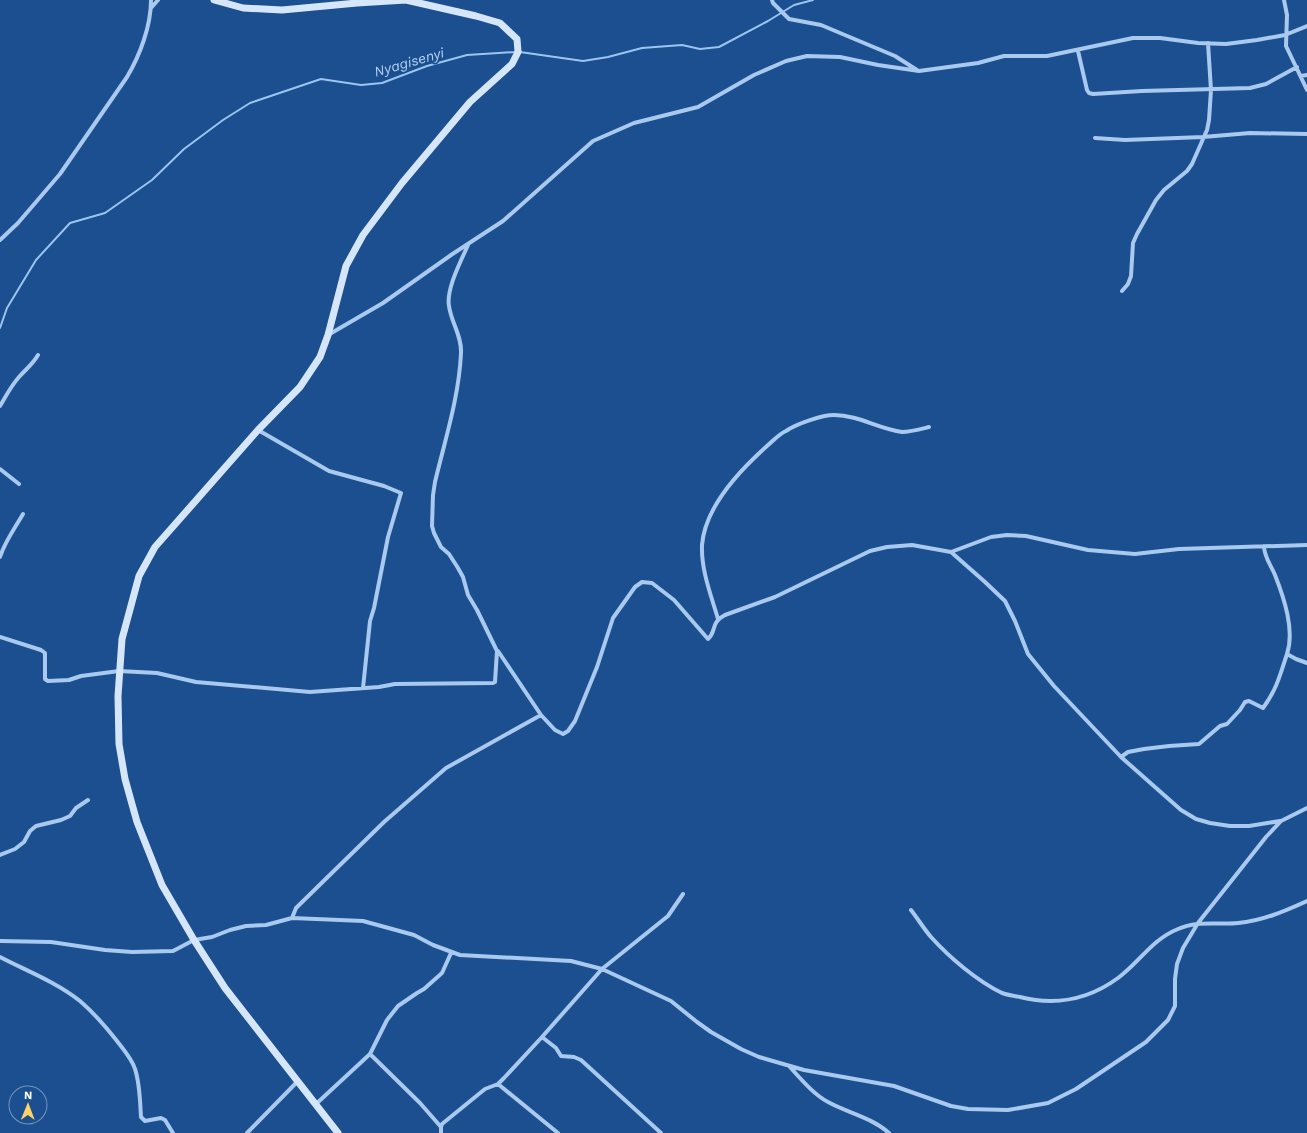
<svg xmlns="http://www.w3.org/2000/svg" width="1307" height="1133" font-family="'Work Sans',sans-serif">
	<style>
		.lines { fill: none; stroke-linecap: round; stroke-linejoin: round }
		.stream { stroke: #9cc4f0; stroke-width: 2 }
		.street { stroke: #a9c9ee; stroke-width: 4 }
		.secondary { stroke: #d6e6fa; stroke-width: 7 }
		.labels { text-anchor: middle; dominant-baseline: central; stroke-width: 3.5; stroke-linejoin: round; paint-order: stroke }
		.water-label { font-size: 14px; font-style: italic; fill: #b5d3f5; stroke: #1b4f8f }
	</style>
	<rect width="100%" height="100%" fill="#1b4f8f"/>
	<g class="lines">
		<!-- stream -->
		<path class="stream" d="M520,52L583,61L608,57L642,48L682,45L700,49L719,47L768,21L794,5L813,0
			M0,328L7,308L36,260L70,223L105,213L152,180L184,149L223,120L250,103L321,79L361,85L382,83L427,66L467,55L516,52"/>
		<!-- street -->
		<path class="street" d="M772,0L773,3L789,19L821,25L895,56L917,70
			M1284,0L1287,15L1286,46L1307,90
			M151,8L158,0
			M1078,51L1087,90L1089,93L1093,94L1142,91L1250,88L1266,84L1297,67
			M1301,76L1307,75
			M1095,138L1125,140L1203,137L1250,133L1307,134
			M0,240L18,223L60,174L127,77C140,55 151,26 151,0
			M1122,291L1128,284L1131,276L1133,243L1137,234L1156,200L1164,190L1187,171L1192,164L1207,130L1209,120L1211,90L1208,43
			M328,335L383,303L451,255L503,221L593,141L634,123L698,107L754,75L786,61L807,56L840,57L878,65L919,71L978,63L1004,56H1047L1133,38H1160L1198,43L1226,44L1257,40L1285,35L1307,26
			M0,406C6,396 11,386 19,377C26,369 33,364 38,355
			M258,430L329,471L384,486L401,493L388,537L374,608L370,621L363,688
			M0,469L19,484
			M1264,546C1264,557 1271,565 1275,575C1284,598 1295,630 1287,654
			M951,552L991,537L1007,535L1026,536L1088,550L1135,554L1179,549L1307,545
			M0,557C5,541 15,528 23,514
			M718,619C711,595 701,570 702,545C705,507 740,470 767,446C773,441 779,434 786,431C796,424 822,415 834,415C858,415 879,429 902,432C910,432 921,429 929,427
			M0,637L41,650L45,653V679L48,681L69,680L81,676L119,671L157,673L196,682L310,692L379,687L395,684L493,683L495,682L497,651L477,610L468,595L463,577L458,568L449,554L441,547L434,533L432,526L433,495L435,482C445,440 459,397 461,353C462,336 451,322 449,306C446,289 461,261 468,245
			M498,651L541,715
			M1121,757L1128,752L1144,749L1169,746L1199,744L1220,726L1227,724L1240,710L1245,702L1249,701L1263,708C1277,689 1280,675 1287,654L1296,659L1307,663
			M0,855L15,849L24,842L30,831L36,826L61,820L70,816L76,808L88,800
			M911,910C918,919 924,929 931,937C949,957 977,981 1002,993C1008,995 1014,996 1020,997C1056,1006 1088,1000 1118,978C1140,962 1151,940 1178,929C1197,920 1218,925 1238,923C1262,921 1285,911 1307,901
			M292,918L296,908L384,822L446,768L541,715L555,730L563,734L568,731L575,721L597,667L613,618L635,587L642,582L652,583L674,600L708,639C717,631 710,623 725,615L775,597L870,551L887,547L912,545L951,552L985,582L1005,601L1015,621L1028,654L1054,686L1121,757L1181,810L1196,819L1210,823L1230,826H1249L1280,821
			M0,941L51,942L105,950L132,952L173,951L194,940L212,937L230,930L246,926L266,925L292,918L363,921L414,935L433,945L460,955L571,961L602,969L671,1001L697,1022L711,1032L741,1049L759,1057L804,1070L894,1086L951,1106L968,1109L1008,1110L1048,1103L1076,1089L1146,1042L1168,1020L1175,1006V979L1177,964L1183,948L1198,923L1266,837L1281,821L1307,808
			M0,957C27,971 56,982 80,1001C94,1013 106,1027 117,1041C124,1050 132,1059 135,1069C140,1084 140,1102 141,1117L145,1121L161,1118L165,1120L173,1133
			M542,1037L556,1048L561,1056L574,1057L581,1060L661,1133
			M370,1054L420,1103L441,1127
			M789,1066C800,1078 813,1094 828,1102C848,1113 871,1117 889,1133
			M498,1084L558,1133
			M316,1104L370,1054L387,1020L398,1006L417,993L424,989L442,973L451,953
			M247,1133L297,1082
			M441,1133V1127L442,1124L485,1089L498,1084L504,1078L542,1037L602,969L668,916L683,894"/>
		<!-- secondary -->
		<path class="secondary" d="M214,0L243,8L282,10L357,3L406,0L476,16L500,23L517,39L518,52L512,64L470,102L402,183L363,235L346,266L328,335L320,357L300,387L258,430L155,547L139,576L122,639L118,696L119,744L125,779L137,822L162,885L194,940L225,988L338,1133"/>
	</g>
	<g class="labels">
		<!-- water labels -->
		<g class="water-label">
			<text transform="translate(409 62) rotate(-16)">Nyagisenyi</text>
		</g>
	</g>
	<!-- north arrow -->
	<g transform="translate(28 1105) rotate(1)"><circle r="19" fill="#1b4f8f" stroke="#7695bc"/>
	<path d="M0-3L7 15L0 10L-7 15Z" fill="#ffd166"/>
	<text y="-6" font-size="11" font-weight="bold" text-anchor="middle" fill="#ffffff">N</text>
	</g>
</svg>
